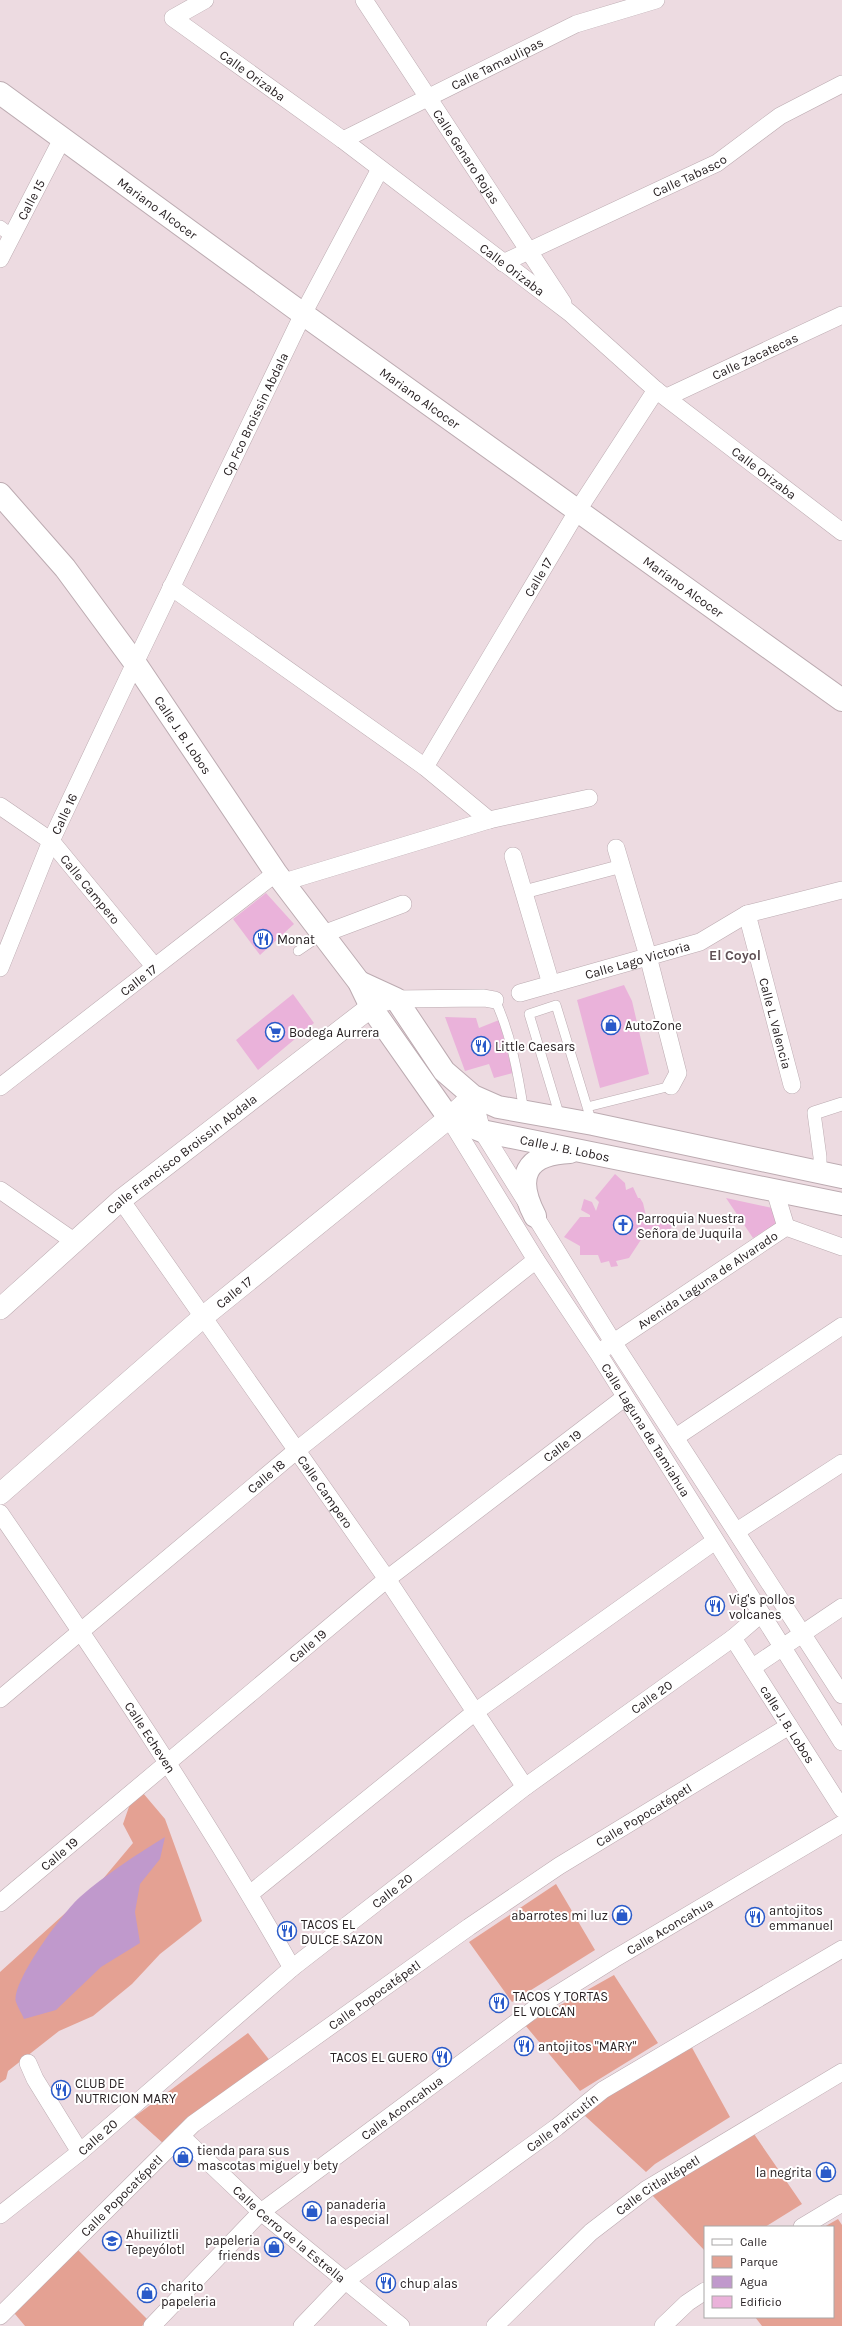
<svg xmlns="http://www.w3.org/2000/svg" width="842" height="2326" font-family="Karla,sans-serif">
	<style>
		.green { fill: #e4a193 }
		.water { fill: #c099cc }
		.building { fill: #eab2da }
		.lines { fill: none; stroke-linecap: round; stroke-linejoin: round }
		.service-casing { stroke: #bcabb1; stroke-width: 10 }
		.pedestrian-casing { stroke: #bcabb1; stroke-width: 14 }
		.minor-casing { stroke: #bcabb1; stroke-width: 18 }
		.tertiary-casing { stroke: #bcabb1; stroke-width: 22 }
		.secondary-casing { stroke: #bcabb1; stroke-width: 24 }
		.service { stroke: #fff; stroke-width: 9 }
		.pedestrian { stroke: #fff; stroke-width: 13 }
		.minor { stroke: #fff; stroke-width: 17 }
		.tertiary { stroke: #fff; stroke-width: 21 }
		.secondary { stroke: #fff; stroke-width: 22 }
		.labels { text-anchor: middle; dominant-baseline: central; stroke-width: 4; stroke-linejoin: round; paint-order: stroke }
		.street-label { font-size: 13px; fill: #292224; stroke: #fff }
		.poi-label { font-size: 13px; fill: #292224; stroke: #fff; text-anchor: start }
		.neighbourhood-label { font-size: 14px; font-weight: bold; fill: #5f5055; stroke: #fff }
	</style>
	<rect width="100%" height="100%" fill="#eddbe1"/>
	<!-- green -->
	<path class="green" d="M143,1793L165,1819L202,1921L160,1954L132,1984L93,2016L59,2031L8,2071L6,2079L0,2083V1972L102,1880L133,1843L123,1824L131,1801Z
		M556,1884L595,1950L512,2002L469,1942Z
		M614,1975L658,2043L580,2091L525,2025Z
		M248,2033L271,2062L165,2145L134,2117Z
		M690,2044L730,2117L655,2164L646,2172L584,2115L615,2091Z
		M754,2134L802,2204L765,2227H705V2251L652,2195Z
		M838,2219L842,2225V2326H762L755,2317H833V2227H824Z
		M73,2245L148,2320L142,2326H25L10,2308Z"/>
	<!-- water -->
	<path class="water" d="M165,1837L160,1859L140,1884L135,1912L140,1943L101,1967L56,2010L24,2019C22,2014 18,2008 16,2002C11,1982 64,1911 80,1897C106,1874 136,1855 165,1837Z"/>
	<!-- building -->
	<path class="building" d="M266,893L294,924L260,955L233,919Z
		M624,985L632,1001L649,1074L600,1088L577,1000Z
		M293,994L314,1023L258,1070L236,1040Z
		M445,1017L476,1018L479,1028L499,1020L513,1073L494,1078L489,1064L465,1071Z
		M615,1174L625,1183L626,1190L633,1187L638,1198H640L643,1203L646,1216L674,1219L667,1240L646,1232L629,1258L616,1261L618,1266L611,1267L609,1261L601,1263L598,1255H580V1246L564,1237L580,1217H590V1215L581,1210L584,1199L592,1202L596,1211L599,1202L595,1198Z
		M726,1198L777,1209L782,1220L753,1238Z"/>
	<g class="lines">
		<defs>
			<path id="service" d="M298,951L323,934
				M495,1000C511,1034 518,1074 524,1112
				M587,1107L671,1086
				M560,1117L529,1014L556,1005L592,1123"/>
			<path id="pedestrian" d="M0,227L12,236
				M524,892L622,866
				M820,1173V1157L814,1113L842,1104"/>
			<g id="minor">
				<path id="s1" d="M205,0L173,18L343,140L570,313L656,390L842,532"/>
				<path id="s2" d="M364,0L563,303"/>
				<path id="s3" d="M343,140L576,24L656,0"/>
				<path id="s4" d="M0,259L62,139"/>
				<path id="s5" d="M503,263L717,163L780,116L842,84"/>
				<path id="s6" d="M667,397L842,315"/>
				<path d="M171,587L425,767L489,820"/>
				<path id="s7" d="M425,767L578,510L656,390"/>
				<path id="s8" d="M0,806L51,841L154,966"/>
				<path d="M616,848L648,956L678,1073L671,1086"/>
				<path d="M513,856L551,984"/>
				<path d="M284,882L489,820L589,798"/>
				<path id="s9" d="M747,914L792,1085"/>
				<path d="M323,934L403,904"/>
				<path id="s10" d="M0,968L51,841L135,663L303,314L380,169"/>
				<path id="s11" d="M520,993L700,942L747,914L842,890"/>
				<path d="M386,1002L396,999L484,998L495,1000"/>
				<path id="s12" d="M0,1087L276,873"/>
				<path d="M473,1096L482,1131L535,1216L613,1342L842,1695"/>
				<path id="s13" d="M449,1118L536,1260L598,1353L842,1742"/>
				<path d="M0,1190L75,1242"/>
				<path d="M775,1191L786,1227"/>
				<path id="s14" d="M121,1200L387,1579L525,1787"/>
				<path d="M786,1227L842,1247"/>
				<path id="s15" d="M605,1348L786,1227"/>
				<path d="M676,1437L842,1326"/>
				<path id="s16" d="M0,1513C102,1662 203,1811 292,1968"/>
				<path d="M737,1531L842,1463"/>
				<path id="s17" d="M733,1638L842,1809"/>
				<path d="M753,1667L842,1607"/>
				<path id="s18" d="M0,1699L297,1450L536,1260"/>
				<path d="M250,1894L475,1712L715,1541"/>
				<path id="s19" d="M0,1903L387,1579L624,1398"/>
				<path d="M28,2063L35,2079L80,2152"/>
				<path id="s20" d="M181,2136L261,2212L401,2326"/>
				<path id="s21" d="M0,2215L80,2152L292,1968L525,1787L733,1638L761,1614"/>
				<path d="M802,2227L842,2203"/>
				<path id="s22" d="M0,2316L193,2124L469,1927L559,1866L789,1726"/>
				<path id="s23" d="M152,2326L261,2212L537,2007L614,1959L842,1824"/>
				<path id="s24" d="M302,2326L345,2281L557,2127L603,2090L842,1949"/>
				<path id="s25" d="M495,2326L591,2232L647,2189L842,2072"/>
				<path d="M663,2326L687,2303L705,2291"/>
			</g>
			<g id="tertiary">
				<path id="s26" d="M0,1309L121,1200L371,1007"/>
				<path id="s27" d="M0,1494L203,1317L449,1118L473,1096"/>
			</g>
			<g id="secondary">
				<path id="s28" d="M0,93L303,314L842,700"/>
				<path id="s29" d="M0,494L65,568L135,663L276,873L359,982L371,1007L449,1118L482,1131L842,1204"/>
				<path d="M359,982L396,999L444,1071L473,1096L498,1107L593,1124L842,1177"/>
				<path d="M535,1216C515,1177 525,1154 570,1152"/>
			</g>
		</defs>
		<!-- service casing -->
		<use href="#service" class="service-casing"/>
		<!-- pedestrian casing -->
		<use href="#pedestrian" class="pedestrian-casing"/>
		<!-- minor casing -->
		<use href="#minor" class="minor-casing"/>
		<!-- tertiary casing -->
		<use href="#tertiary" class="tertiary-casing"/>
		<!-- secondary casing -->
		<use href="#secondary" class="secondary-casing"/>
		<!-- service -->
		<use href="#service" class="service"/>
		<!-- pedestrian -->
		<use href="#pedestrian" class="pedestrian"/>
		<!-- minor -->
		<use href="#minor" class="minor"/>
		<!-- tertiary -->
		<use href="#tertiary" class="tertiary"/>
		<!-- secondary -->
		<use href="#secondary" class="secondary"/>
	</g>
	<!-- icons -->
	<defs>
		<symbol id="restaurant-ring" viewBox="-11 -11 22 22"><circle r="9.5" fill="#fff" stroke="#295ac9" stroke-width="1.5"/><path d="M-5-6h1v4h1v-4h1v4h1v-4h1v5L-1.5 .5V6h-2V.5L-5-1ZM5-6V6H3V1.5H1.5Q1.5-4 5-6Z" fill="#295ac9"/></symbol>
		<symbol id="shop-ring" viewBox="-11 -11 22 22"><circle r="9.5" fill="#fff" stroke="#295ac9" stroke-width="1.5"/><path d="M-5-2.5h2.3a2.7 3.5 0 0 1 5.4 0H5L5.5 6h-11ZM-1.5-2.5h3a1.5 2.3 0 0 0-3 0Z" fill="#295ac9"/></symbol>
		<symbol id="supermarket-ring" viewBox="-11 -11 22 22"><circle r="9.5" fill="#fff" stroke="#295ac9" stroke-width="1.5"/><path d="M-6-5.5h2.5l.6 2H6L4.5 2H-2.5L-4.4-4H-6ZM-1.5 3.2a1.3 1.3 0 1 0 .1 0ZM3 3.2a1.3 1.3 0 1 0 .1 0Z" fill="#295ac9"/></symbol>
		<symbol id="church-ring" viewBox="-11 -11 22 22"><circle r="9.5" fill="#fff" stroke="#295ac9" stroke-width="1.5"/><path d="M-1.2-6h2.4v3.5h3.3v2.4h-3.3V6h-2.4V-.1h-3.3v-2.4h3.3Z" fill="#295ac9"/></symbol>
		<symbol id="school-ring" viewBox="-11 -11 22 22"><circle r="9.5" fill="#fff" stroke="#295ac9" stroke-width="1.5"/><path d="M0-5L7-2L0 1L-7-2ZM-4 1L0 2.5L4 1V4Q0 6-4 4Z" fill="#295ac9"/></symbol>
	</defs>
	<g fill-rule="evenodd">
		<use href="#restaurant-ring" x="252" y="928" width="22" height="22"/>
		<use href="#shop-ring" x="600" y="1014" width="22" height="22"/>
		<use href="#supermarket-ring" x="264" y="1021" width="22" height="22"/>
		<use href="#restaurant-ring" x="470" y="1035" width="22" height="22"/>
		<use href="#church-ring" x="612" y="1214" width="22" height="22"/>
		<use href="#restaurant-ring" x="704" y="1595" width="22" height="22"/>
		<use href="#shop-ring" x="611" y="1904" width="22" height="22"/>
		<use href="#restaurant-ring" x="744" y="1906" width="22" height="22"/>
		<use href="#restaurant-ring" x="276" y="1920" width="22" height="22"/>
		<use href="#restaurant-ring" x="488" y="1992" width="22" height="22"/>
		<use href="#restaurant-ring" x="513" y="2035" width="22" height="22"/>
		<use href="#restaurant-ring" x="431" y="2046" width="22" height="22"/>
		<use href="#restaurant-ring" x="50" y="2079" width="22" height="22"/>
		<use href="#shop-ring" x="172" y="2146" width="22" height="22"/>
		<use href="#shop-ring" x="815" y="2161" width="22" height="22"/>
		<use href="#shop-ring" x="301" y="2200" width="22" height="22"/>
		<use href="#school-ring" x="101" y="2230" width="22" height="22"/>
		<use href="#shop-ring" x="263" y="2236" width="22" height="22"/>
		<use href="#restaurant-ring" x="375" y="2272" width="22" height="22"/>
		<use href="#shop-ring" x="136" y="2282" width="22" height="22"/>
	</g>
	<g class="labels">
		<!-- street labels -->
		<g class="street-label">
			<text stroke="none"><textPath href="#s3" startOffset="172">Calle Tamaulipas</textPath></text>
			<text stroke="none"><textPath href="#s1" startOffset="135">Calle Orizaba</textPath></text>
			<text stroke="none"><textPath href="#s2" startOffset="187">Calle Genaro Rojas</textPath></text>
			<text stroke="none"><textPath href="#s5" startOffset="206">Calle Tabasco</textPath></text>
			<text stroke="none"><textPath href="#s4" startOffset="67">Calle 15</textPath></text>
			<text stroke="none"><textPath href="#s28" startOffset="195">Mariano Alcocer</textPath></text>
			<text stroke="none"><textPath href="#s1" startOffset="459">Calle Orizaba</textPath></text>
			<text stroke="none"><textPath href="#s6" startOffset="97">Calle Zacatecas</textPath></text>
			<text stroke="none"><textPath href="#s28" startOffset="519">Mariano Alcocer</textPath></text>
			<text stroke="none"><textPath href="#s10" startOffset="610">Cp Fco Broissin Abdala</textPath></text>
			<text stroke="none"><textPath href="#s1" startOffset="783">Calle Orizaba</textPath></text>
			<text stroke="none"><textPath href="#s7" startOffset="221">Calle 17</textPath></text>
			<text stroke="none"><textPath href="#s28" startOffset="843">Mariano Alcocer</textPath></text>
			<text stroke="none"><textPath href="#s29" startOffset="303">Calle J. B. Lobos</textPath></text>
			<text stroke="none"><textPath href="#s10" startOffset="167">Calle 16</textPath></text>
			<text stroke="none"><textPath href="#s8" startOffset="124">Calle Campero</textPath></text>
			<text stroke="none"><textPath href="#s11" startOffset="122">Calle Lago Victoria</textPath></text>
			<text stroke="none"><textPath href="#s12" startOffset="175">Calle 17</textPath></text>
			<text stroke="none"><textPath href="#s9" startOffset="113">Calle L. Valencia</textPath></text>
			<text stroke="none"><textPath href="#s29" startOffset="890">Calle J. B. Lobos</textPath></text>
			<text stroke="none"><textPath href="#s26" startOffset="239">Calle Francisco Broissin Abdala</textPath></text>
			<text stroke="none"><textPath href="#s15" startOffset="123">Avenida Laguna de Alvarado</textPath></text>
			<text stroke="none"><textPath href="#s27" startOffset="309">Calle 17</textPath></text>
			<text stroke="none"><textPath href="#s13" startOffset="369">Calle Laguna de Tamiahua</textPath></text>
			<text stroke="none"><textPath href="#s19" startOffset="725">Calle 19</textPath></text>
			<text stroke="none"><textPath href="#s18" startOffset="347">Calle 18</textPath></text>
			<text stroke="none"><textPath href="#s14" startOffset="356">Calle Campero</textPath></text>
			<text stroke="none"><textPath href="#s19" startOffset="401">Calle 19</textPath></text>
			<text stroke="none"><textPath href="#s21" startOffset="833">Calle 20</textPath></text>
			<text stroke="none"><textPath href="#s17" startOffset="102">calle J. B. Lobos</textPath></text>
			<text stroke="none"><textPath href="#s16" startOffset="270">Calle Echeven</textPath></text>
			<text stroke="none"><textPath href="#s22" startOffset="819">Calle Popocatépetl</textPath></text>
			<text stroke="none"><textPath href="#s19" startOffset="77">Calle 19</textPath></text>
			<text stroke="none"><textPath href="#s21" startOffset="509">Calle 20</textPath></text>
			<text stroke="none"><textPath href="#s23" startOffset="657">Calle Aconcahua</textPath></text>
			<text stroke="none"><textPath href="#s22" startOffset="495">Calle Popocatépetl</textPath></text>
			<text stroke="none"><textPath href="#s23" startOffset="333">Calle Aconcahua</textPath></text>
			<text stroke="none"><textPath href="#s24" startOffset="331">Calle Paricutín</textPath></text>
			<text stroke="none"><textPath href="#s21" startOffset="125">Calle 20</textPath></text>
			<text stroke="none"><textPath href="#s25" startOffset="216">Calle Citlaltépetl</textPath></text>
			<text stroke="none"><textPath href="#s22" startOffset="171">Calle Popocatépetl</textPath></text>
			<text stroke="none"><textPath href="#s20" startOffset="146">Calle Cerro de la Estrella</textPath></text>
		</g>
		<!-- poi labels -->
		<g class="poi-label">
			<text x="277" y="939">Monat</text>
			<text x="625" y="1025">AutoZone</text>
			<text x="289" y="1032">Bodega Aurrera</text>
			<text x="495" y="1046">Little Caesars</text>
			<text x="637" y="1218">Parroquia Nuestra<tspan x="637" dy="15">Señora de Juquila</tspan></text>
			<text x="729" y="1599">Vig's pollos<tspan x="729" dy="15">volcanes</tspan></text>
			<text x="769" y="1910">antojitos<tspan x="769" dy="15">emmanuel</tspan></text>
			<text x="608" y="1915" text-anchor="end">abarrotes mi luz</text>
			<text x="301" y="1924">TACOS EL<tspan x="301" dy="15">DULCE SAZON</tspan></text>
			<text x="513" y="1996">TACOS Y TORTAS<tspan x="513" dy="15">EL VOLCAN</tspan></text>
			<text x="538" y="2046">antojitos "MARY"</text>
			<text x="428" y="2057" text-anchor="end">TACOS EL GUERO</text>
			<text x="75" y="2083">CLUB DE<tspan x="75" dy="15">NUTRICION MARY</tspan></text>
			<text x="197" y="2150">tienda para sus<tspan x="197" dy="15">mascotas miguel y bety</tspan></text>
			<text x="812" y="2172" text-anchor="end">la negrita</text>
			<text x="326" y="2204">panaderia<tspan x="326" dy="15">la especial</tspan></text>
			<text x="126" y="2234">Ahuiliztli<tspan x="126" dy="15">Tepeyólotl</tspan></text>
			<text x="260" y="2240" text-anchor="end">papeleria<tspan x="260" dy="15">friends</tspan></text>
			<text x="400" y="2283">chup alas</text>
			<text x="161" y="2286">charito<tspan x="161" dy="15">papeleria</tspan></text>
		</g>
		<!-- neighbourhood labels -->
		<g class="neighbourhood-label">
			<text x="735" y="955">El Coyol</text>
		</g>
	</g>
	<!-- legend -->
	<rect x="704" y="2226" width="130" height="92" fill="#ffffff" stroke="#a9a7a7"/>
	<rect x="712" y="2239" width="20" height="6" fill="#ffffff" stroke="#a9a7a7"/>
	<text x="740" y="2246" font-size="12" fill="#292224">Calle</text>
	<rect x="712" y="2256" width="20" height="12" fill="#e4a193" stroke="#a9a7a7"/>
	<text x="740" y="2266" font-size="12" fill="#292224">Parque</text>
	<rect x="712" y="2276" width="20" height="12" fill="#c099cc" stroke="#a9a7a7"/>
	<text x="740" y="2286" font-size="12" fill="#292224">Agua</text>
	<rect x="712" y="2296" width="20" height="12" fill="#eab2da" stroke="#a9a7a7"/>
	<text x="740" y="2306" font-size="12" fill="#292224">Edificio</text>
</svg>
